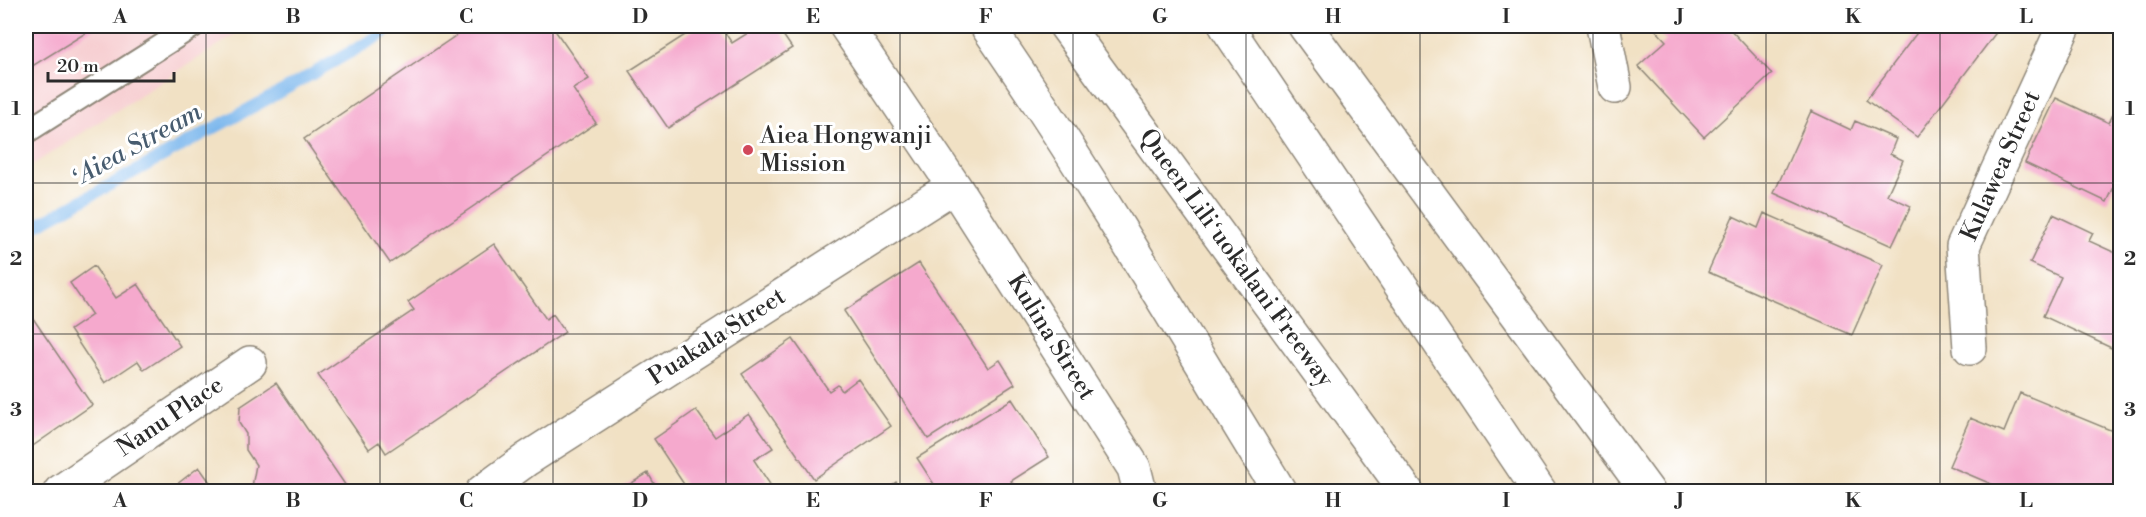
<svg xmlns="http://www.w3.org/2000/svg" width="2146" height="517" font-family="'Libre Bodoni',serif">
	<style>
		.built { fill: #f7cfd2 }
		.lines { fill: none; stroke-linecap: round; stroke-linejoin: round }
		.stream { stroke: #7bb7ed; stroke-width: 12 }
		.building { fill: #f5a9cd }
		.service-casing { stroke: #8e8678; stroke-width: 26 }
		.minor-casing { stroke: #8e8678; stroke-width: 36 }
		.motorway-casing { stroke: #8e8678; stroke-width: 36 }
		.service { stroke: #fff; stroke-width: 22 }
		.minor { stroke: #fff; stroke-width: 33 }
		.motorway { stroke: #fff; stroke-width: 33 }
		.grid { fill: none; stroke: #2b2b2b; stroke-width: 1.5; stroke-opacity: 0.55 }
		.poi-dot { fill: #d1495b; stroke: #fff; stroke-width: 2 }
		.labels { text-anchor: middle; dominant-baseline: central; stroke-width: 6; stroke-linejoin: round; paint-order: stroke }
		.poi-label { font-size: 24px; fill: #2b2b2b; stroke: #fff; text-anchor: start }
		.street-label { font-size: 24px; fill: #2b2b2b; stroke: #fff }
		.water-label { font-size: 26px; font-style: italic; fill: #475c6f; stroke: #fff }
		.neatline { fill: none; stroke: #2b2b2b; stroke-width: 2 }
		.grid-label { font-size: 20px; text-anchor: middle; font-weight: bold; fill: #2b2b2b }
	</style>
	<rect width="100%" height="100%" fill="#fff"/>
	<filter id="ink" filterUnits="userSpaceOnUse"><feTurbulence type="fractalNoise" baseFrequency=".0167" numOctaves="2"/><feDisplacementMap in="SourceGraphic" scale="12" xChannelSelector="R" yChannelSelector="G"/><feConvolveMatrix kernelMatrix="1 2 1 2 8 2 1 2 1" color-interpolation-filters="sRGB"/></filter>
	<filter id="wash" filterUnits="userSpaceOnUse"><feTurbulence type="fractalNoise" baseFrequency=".008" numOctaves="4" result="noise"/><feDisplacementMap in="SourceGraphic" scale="24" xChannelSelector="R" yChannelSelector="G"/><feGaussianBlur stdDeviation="1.35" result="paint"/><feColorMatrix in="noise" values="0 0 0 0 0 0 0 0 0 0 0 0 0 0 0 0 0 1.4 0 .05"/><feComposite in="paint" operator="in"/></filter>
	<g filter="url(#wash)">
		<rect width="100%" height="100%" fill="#f1e1c4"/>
		<!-- built -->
		<path class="built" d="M26,26H248L26,169Z"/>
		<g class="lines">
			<!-- stream -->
			<path class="stream" d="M26,231L291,86L377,37L392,26"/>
		</g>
		<g id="blocks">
			<!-- building -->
			<path class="building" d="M26,26H97L26,70Z
				M457,26H552L589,79L573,89L596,123L390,263L304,139L461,32Z
				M699,26H720L732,43L759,26H777L792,48L668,128L629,71Z
				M1652,26H1727L1772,74L1704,137L1638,66L1666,41Z
				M1922,26H2001L1917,137L1866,100Z
				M2056,98L2109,123L2120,99V174L2107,202L2025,163Z
				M1811,111L1851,130L1855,121L1896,139L1890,154L1903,160L1887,195L1911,206L1892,246L1774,193Z
				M1764,213L1883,265L1852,335L1708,272L1733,216L1758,228Z
				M2053,214L2093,233L2089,241L2120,255V352L2043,316L2061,277L2030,263Z
				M494,244L546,319L553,314L565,332L386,453L379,442L369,449L318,375L414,310L408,302Z
				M919,263L988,368L1000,360L1015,384L928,439L844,311Z
				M94,266L116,298L138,284L180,346L144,370L138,361L105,383L70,330L92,315L70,283Z
				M26,308L92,405L27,450L26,448Z
				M793,339L829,391L838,385L842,391L858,379L891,426L814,479L742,374Z
				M276,383L350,492H251L256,465L246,450V434L239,423L240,407Z
				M2020,393L2120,434V492H2010L1949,466L1970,418L2004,432Z
				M1012,399L1049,457L1011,481L1018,492H939L917,458Z
				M696,410L715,437L749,414L773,448L754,460L775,492H689L654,439Z
				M199,467L217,492H167Z
				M648,473L659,492H617Z
				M896,482L902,492H882Z"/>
		</g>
	</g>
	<g filter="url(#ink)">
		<use href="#blocks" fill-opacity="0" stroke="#8e8678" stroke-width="1.5"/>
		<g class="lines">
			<defs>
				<path id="service" d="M26,132L193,26"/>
				<path id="minor" d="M846,26L954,186L1134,468L1140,492
					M1603,26L1615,87
					M1970,348L1963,246L2064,26
					M60,492L250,363
					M482,492L527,459L954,186"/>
				<path id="motorway" d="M987,26C1091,176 1184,335 1280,492
					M1066,26L1407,492
					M1226,26L1540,492
					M1305,26L1648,492"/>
			</defs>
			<!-- service casing -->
			<use href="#service" class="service-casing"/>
			<!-- minor casing -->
			<use href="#minor" class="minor-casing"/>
			<!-- motorway casing -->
			<use href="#motorway" class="motorway-casing"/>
			<!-- service -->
			<use href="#service" class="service"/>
			<!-- minor -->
			<use href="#minor" class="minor"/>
			<!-- motorway -->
			<use href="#motorway" class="motorway"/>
		</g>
	</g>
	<!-- grid -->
	<path class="grid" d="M206,26V492M380,26V492M553,26V492M726,26V492M900,26V492M1073,26V492M1246,26V492M1420,26V492M1593,26V492M1766,26V492M1940,26V492M26,183H2120M26,334H2120"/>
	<!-- markers -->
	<circle class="poi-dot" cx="748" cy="150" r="6"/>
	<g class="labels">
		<!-- poi labels -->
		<g class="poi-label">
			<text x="760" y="136">Aiea Hongwanji<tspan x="760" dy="28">Mission</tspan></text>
		</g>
		<!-- street labels -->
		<g class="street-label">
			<text transform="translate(2001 166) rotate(-66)">Kulawea Street</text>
			<text transform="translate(1236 258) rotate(54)">Queen Liliʻuokalani Freeway</text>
			<text transform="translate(717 337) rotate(-33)">Puakala Street</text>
			<text transform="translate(1051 337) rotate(58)">Kulina Street</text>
			<text transform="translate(170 417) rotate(-34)">Nanu Place</text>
		</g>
		<!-- water labels -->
		<g class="water-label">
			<text transform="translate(136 145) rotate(-29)">ʻAiea Stream</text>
		</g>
	</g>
	<!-- margin -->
	<rect width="2146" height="517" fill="none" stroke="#fff" stroke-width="66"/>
	<!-- scale -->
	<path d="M48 72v9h126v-9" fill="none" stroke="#2b2b2b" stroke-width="3"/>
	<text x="57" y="72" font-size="18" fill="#2b2b2b" stroke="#ffffff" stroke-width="4.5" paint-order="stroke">20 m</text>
	<rect x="33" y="33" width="2080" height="451" class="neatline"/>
	<g class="grid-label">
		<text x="120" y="23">A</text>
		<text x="293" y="23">B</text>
		<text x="466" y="23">C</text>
		<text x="640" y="23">D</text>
		<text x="813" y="23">E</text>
		<text x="986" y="23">F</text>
		<text x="1160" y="23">G</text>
		<text x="1333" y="23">H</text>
		<text x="1506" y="23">I</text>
		<text x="1680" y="23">J</text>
		<text x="1853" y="23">K</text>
		<text x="2026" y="23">L</text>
		<text x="16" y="115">1</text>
		<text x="2130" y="115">1</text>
		<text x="16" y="265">2</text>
		<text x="2130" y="265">2</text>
		<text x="16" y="416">3</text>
		<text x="2130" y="416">3</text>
		<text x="120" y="507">A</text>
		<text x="293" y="507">B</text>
		<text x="466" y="507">C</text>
		<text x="640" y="507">D</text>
		<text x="813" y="507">E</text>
		<text x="986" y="507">F</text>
		<text x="1160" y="507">G</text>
		<text x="1333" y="507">H</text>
		<text x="1506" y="507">I</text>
		<text x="1680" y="507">J</text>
		<text x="1853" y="507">K</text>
		<text x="2026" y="507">L</text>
	</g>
</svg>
